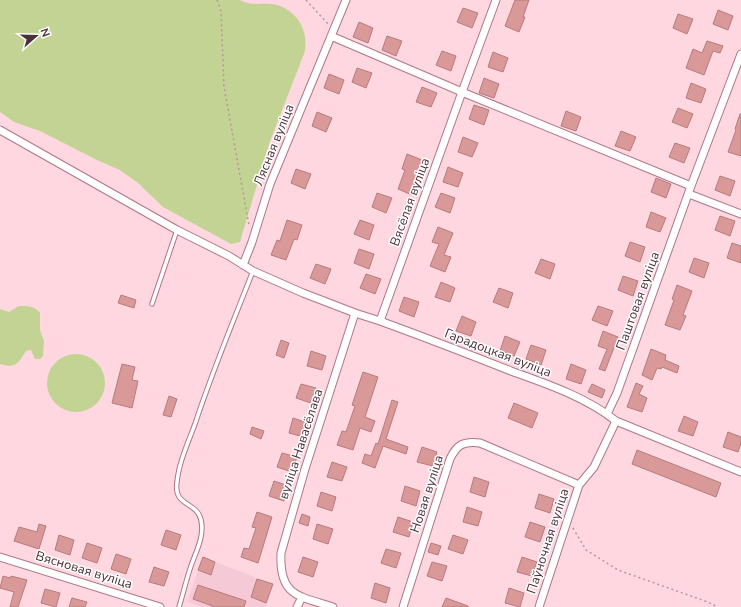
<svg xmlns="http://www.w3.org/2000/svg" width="741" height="607" font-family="'Nunito Sans',sans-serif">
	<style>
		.built { fill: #f5c9d5 }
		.green { fill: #c3d393 }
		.building { fill: #d99998; stroke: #b87b7a }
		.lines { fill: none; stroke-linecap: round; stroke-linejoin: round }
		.service-casing { stroke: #b07587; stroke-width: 5.5 }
		.minor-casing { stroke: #b07587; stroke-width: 9 }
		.path { stroke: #b896a0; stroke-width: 1.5; stroke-dasharray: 2 3; stroke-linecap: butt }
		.service { stroke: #fff; stroke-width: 3.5 }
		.minor { stroke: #fff; stroke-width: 7 }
		.labels { text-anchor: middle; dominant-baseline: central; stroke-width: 3; stroke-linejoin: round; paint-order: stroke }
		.street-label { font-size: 13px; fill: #4a3038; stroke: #fff }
	</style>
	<rect width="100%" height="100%" fill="#fed7e1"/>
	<!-- built -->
	<path class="built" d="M203,557L273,584L266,607H202L187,602Z"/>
	<!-- green -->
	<path class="green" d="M0,0H240C250,6 260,3 271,4C288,5 304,21 305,38C306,42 305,47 305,51L269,144L240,242L231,244L163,207L138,183L120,170L97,160L40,131L14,122L0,112Z
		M19,306C28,306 35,306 40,313V330L44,341L43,356L40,359H35L31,350L26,351C18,363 16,369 0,364V309L9,312Z
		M47 383a29 29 0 1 1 58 0a29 29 0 1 1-58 0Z"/>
	<!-- building -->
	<path class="building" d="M515,0H529L523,17H525L519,32L505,26Z
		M463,8L478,13L472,28L457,22Z
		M718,10L733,16L728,30L713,24Z
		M678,14L693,19L687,34L673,28Z
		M359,22L373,28L368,43L353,37Z
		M387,36L402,41L396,56L382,50Z
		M707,41L723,46L720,53L713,51L704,75L686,68L693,49L702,53Z
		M442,51L456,56L451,71L436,65Z
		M493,52L508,58L503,72L488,67Z
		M357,68L372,73L366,88L352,82Z
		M329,74L344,80L339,94L324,88Z
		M484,78L499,84L494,98L479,93Z
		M691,83L706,89L701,103L686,98Z
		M422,87L437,93L431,107L416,102Z
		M474,105L489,110L484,125L469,119Z
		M678,108L693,114L687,128L672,122Z
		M566,111L581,117L576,131L561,126Z
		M317,112L332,118L326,132L312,126Z
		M740,114H741V156L728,152L736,130L735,129Z
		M621,131L636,137L630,151L615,146Z
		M463,137L478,143L472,157L458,152Z
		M675,143L690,148L684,163L669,157Z
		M407,154L422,160L415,179L418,180L412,195L398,189L405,170L402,169Z
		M448,167L463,173L458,187L443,182Z
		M296,169L311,174L305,189L291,183Z
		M720,176L735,181L730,196L715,190Z
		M656,178L671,184L666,198L651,192Z
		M377,193L392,198L386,213L372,207Z
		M441,193L455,198L450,213L435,207Z
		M651,212L666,218L660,232L646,227Z
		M720,216L735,221L730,236L715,230Z
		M287,220L302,225L297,240L294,239L286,260L271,255L277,240L280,241Z
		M360,220L374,225L369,240L354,234Z
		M438,227L453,233L444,255L451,257L445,272L430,266L439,244L432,242Z
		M630,242L645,247L640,262L625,256Z
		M732,243L741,246V263L727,258Z
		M359,249L374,254L369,269L354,263Z
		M694,258L709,263L704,278L689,272Z
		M541,259L555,264L550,279L535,273Z
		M316,264L331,269L325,284L310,278Z
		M366,274L381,279L375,294L360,288Z
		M623,276L638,281L633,296L618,290Z
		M441,282L455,288L450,302L435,297Z
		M677,285L692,291L683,315L686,316L680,330L665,325L674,300L672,299Z
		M499,288L513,293L508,308L493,302Z
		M121,295L136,300L134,308L118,303Z
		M404,297L419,302L414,317L399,311Z
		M598,306L613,311L607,326L592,320Z
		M462,316L476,322L471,336L456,331Z
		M603,331L618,337L605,371L599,369L607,349L598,346Z
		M505,336L520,342L514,356L500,351Z
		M281,340L289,343L284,358L276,355Z
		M531,345L546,350L541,365L526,359Z
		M651,349L666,355L665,360L679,366L677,373L662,367L661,369L657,368L652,380L642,375Z
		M311,351L326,356L322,370L307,366Z
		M122,364L135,367L132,380L138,381L132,408L112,403Z
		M571,364L586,370L581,384L566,379Z
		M363,372L378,377L365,417L375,421L371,432L360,428L353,450L337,445L342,431L346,432L355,406L352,405Z
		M636,383L643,386L639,394L647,398L642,412L627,407Z
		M301,384L316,388L311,403L296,398Z
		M592,384L605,390L602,398L588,392Z
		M169,396L177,399L171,417L163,415Z
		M392,400L398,402L386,439L408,447L406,454L383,446L375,468L362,463L365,454L371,456L376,443L378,444Z
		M514,403L538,413L532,428L508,418Z
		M684,416L698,422L693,436L678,431Z
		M293,418L308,423L304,437L289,433Z
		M252,427L264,431L261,439L250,434Z
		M728,432L741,437V443L738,452L723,447Z
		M422,447L437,452L433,466L417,462Z
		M637,450L721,483L716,497L632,464Z
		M282,453L297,457L292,472L277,467Z
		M332,462L347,467L342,481L327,477Z
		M474,477L489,482L485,497L470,492Z
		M274,481L289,486L284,501L269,496Z
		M405,486L420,491L416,506L401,501Z
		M321,492L336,497L332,511L317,506Z
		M539,494L554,499L550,513L535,508Z
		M467,507L482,512L478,526L463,522Z
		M257,512L272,517L258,563L241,557L244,548L249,549L256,528L252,527Z
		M302,514L310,517L308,526L299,523Z
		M398,517L413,522L409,537L393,532Z
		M530,522L545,527L540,542L525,537Z
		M39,524L46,526L39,549L14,541L19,527L37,532Z
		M317,524L333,529L328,544L313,539Z
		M166,530L181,535L176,550L161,545Z
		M59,535L74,540L70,555L55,550Z
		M453,535L468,540L463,554L448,549Z
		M87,543L102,548L97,563L82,558Z
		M431,543L441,546L438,555L428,552Z
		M386,549L401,553L396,568L381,563Z
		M116,554L131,559L126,574L111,569Z
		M203,557L215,562L211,575L198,570Z
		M303,557L318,562L313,577L298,572Z
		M522,557L537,562L532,576L517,572Z
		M432,562L447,566L442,581L427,576Z
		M154,567L169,572L164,586L149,582Z
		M3,576L10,578L11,576L27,580L18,607H10L14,592L0,588Z
		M257,579L273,584L266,603L251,597Z
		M375,583L390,588L386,603L371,598Z
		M198,585L246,601L244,607H215L193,599Z
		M509,588L524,593L520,607L505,603Z
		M45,589L60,593L56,607L41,603Z
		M72,598L87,602L85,607H69Z
		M446,598L468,606V607H442Z"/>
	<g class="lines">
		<defs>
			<path id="service" d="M152,304L177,230
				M179,607C183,594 186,581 190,569C195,553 205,537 201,520C197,501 173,507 177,482C179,462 188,443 195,424C212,372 233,322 253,271"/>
			<path id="minor" d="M331,36L462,92L691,186
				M0,130L177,230L229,256L253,271L303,293L355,313L380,321C424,337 468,354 511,371C547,384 586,397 616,421L741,472
				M689,194L741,214
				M243,265L252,242L270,184L346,0
				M380,321L462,92L496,0
				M607,414L617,393L691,186L741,54
				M0,557L160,607
				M297,607L302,597
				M333,607C298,596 279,596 281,553L305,469L355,313
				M403,607L450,459C457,444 464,441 480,443L579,485
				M539,607L579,485L594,467L616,421"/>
		</defs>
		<!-- service casing -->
		<use href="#service" class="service-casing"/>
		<!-- minor casing -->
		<use href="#minor" class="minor-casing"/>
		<!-- path -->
		<path class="path" d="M217,0L221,11L224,87L249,225
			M306,0L329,25
			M573,528L586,550L618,570L705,601L718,607"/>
		<!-- service -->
		<use href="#service" class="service"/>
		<!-- minor -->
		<use href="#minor" class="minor"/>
	</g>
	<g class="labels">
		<!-- street labels -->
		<g class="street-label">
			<text transform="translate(274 145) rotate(-68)">Лясная вуліца</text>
			<text transform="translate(410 202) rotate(-70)">Вясёлая вуліца</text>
			<text transform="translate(638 301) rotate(-70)">Паштовая вуліца</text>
			<text transform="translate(498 353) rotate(21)">Гарадоцкая вуліца</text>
			<text transform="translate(301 444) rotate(-72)">вуліца Навасёлава</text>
			<text transform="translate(427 494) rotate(-72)">Новая вуліца</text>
			<text transform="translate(548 541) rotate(-72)">Паўночная вуліца</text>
			<text transform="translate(84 570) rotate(17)">Вясновая вуліца</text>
		</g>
	</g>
	<!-- north arrow -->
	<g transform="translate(36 36) rotate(70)" stroke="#ffffff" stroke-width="3" paint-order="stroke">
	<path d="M0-3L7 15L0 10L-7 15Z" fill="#4a3038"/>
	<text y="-6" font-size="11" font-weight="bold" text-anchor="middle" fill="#4a3038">N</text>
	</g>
</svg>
